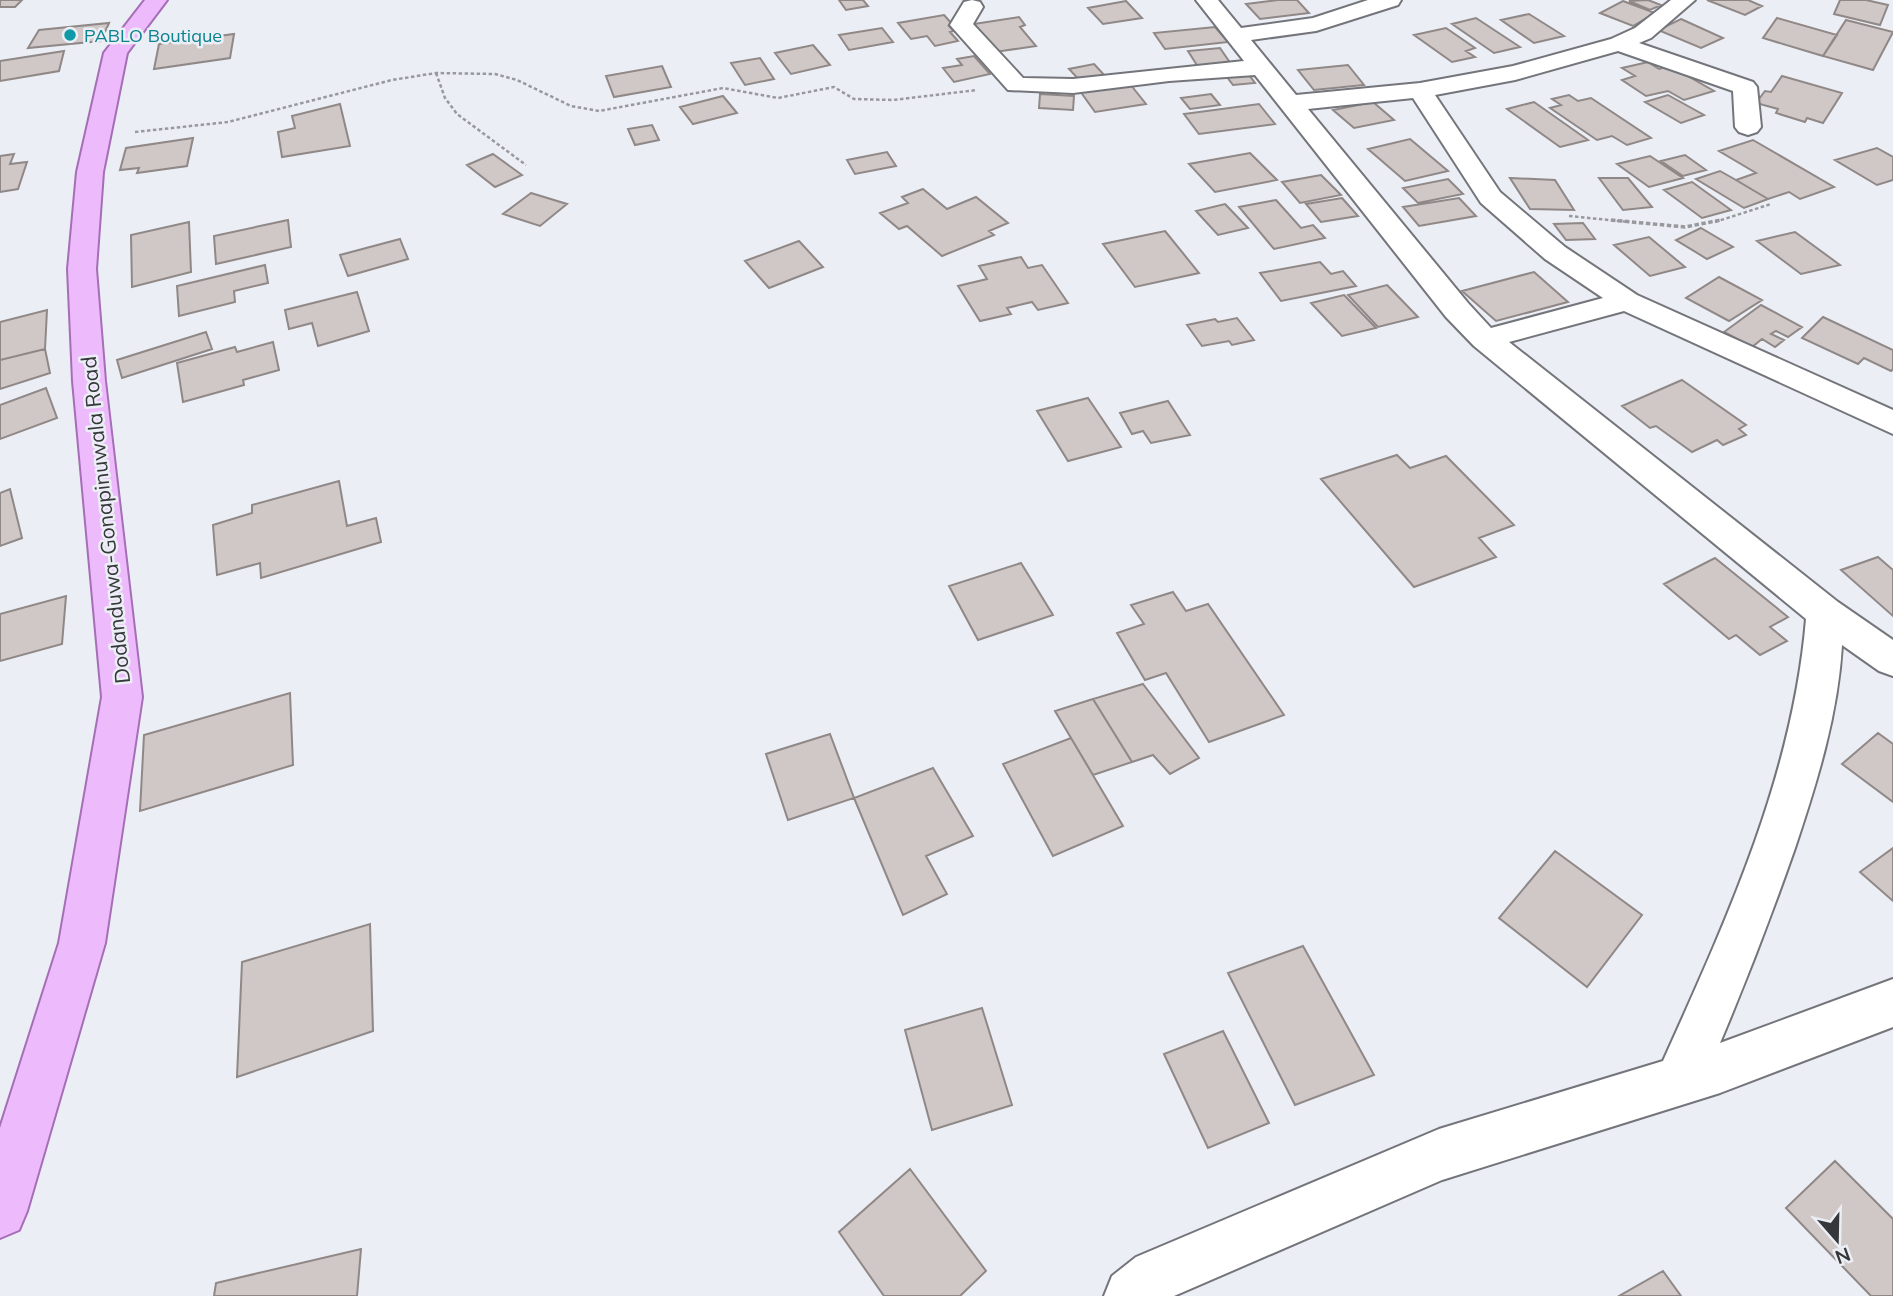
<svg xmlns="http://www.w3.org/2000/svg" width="1893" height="1296" font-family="Mulish,sans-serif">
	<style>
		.building { fill: #d0c8c7; stroke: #8f8887; stroke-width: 2 }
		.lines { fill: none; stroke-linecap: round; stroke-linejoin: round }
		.minor-casing { stroke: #73757b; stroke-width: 4 }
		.major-casing { stroke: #a56eb6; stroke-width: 4 }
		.path-far1 { stroke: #97999d; stroke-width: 2.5; stroke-dasharray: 3.5 2.5; stroke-linecap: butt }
		.path { stroke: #97999d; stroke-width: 3.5; stroke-dasharray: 4.5 2.5; stroke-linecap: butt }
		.minor { fill: #fff; fill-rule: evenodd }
		.major { fill: #edbafb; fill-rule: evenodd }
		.culture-dot { fill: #0f9aa8; stroke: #ebeef4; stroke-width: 2.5 }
		.labels { text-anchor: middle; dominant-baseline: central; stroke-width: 5; stroke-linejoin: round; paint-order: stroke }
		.far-culture-label { font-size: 18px; fill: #0d838f; stroke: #ebeef4; text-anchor: start }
		.street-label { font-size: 21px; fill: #36373a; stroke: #ebeef4 }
	</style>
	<rect width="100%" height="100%" fill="#ebeef4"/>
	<!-- building -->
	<path class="building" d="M0,0H22L15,7H0Z
		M839,0H863L868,6L846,10Z
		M1278,0H1297L1309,13L1260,19L1246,4Z
		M1648,0L1661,5L1650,10L1629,1Z
		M1707,0H1748L1762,6L1745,15Z
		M1840,0H1866L1888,5L1880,25L1834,14Z
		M1126,1L1142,18L1103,24L1088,8Z
		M1623,1L1655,13L1633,26L1600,13Z
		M1529,14L1564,36L1534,43L1501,20Z
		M944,15L953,25L949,26L954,31L950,32L958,41L935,46L927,36L911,39L898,23Z
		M1019,17L1025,25L1020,27L1036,46L995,52L974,24Z
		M1476,18L1520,47L1494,53L1452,24Z
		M1777,18L1837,35L1823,56L1763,38Z
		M1681,19L1723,38L1701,48L1658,30Z
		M1846,20L1893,32L1873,70L1823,56Z
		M109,23L101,41L28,48L39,30Z
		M1215,27L1228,42L1165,49L1154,33Z
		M882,28L893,42L849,50L839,35Z
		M1446,28L1475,48L1466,51L1475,57L1452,62L1414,35Z
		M234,34L230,58L154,69L159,44Z
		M813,45L830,65L791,74L775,53Z
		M1220,48L1233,67L1200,70L1188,51Z
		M64,51L59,71L0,81V61Z
		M974,56L990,74L954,82L943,68L962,65L957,59Z
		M760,58L774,79L745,85L731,63Z
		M1648,62L1659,69L1670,66L1714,91L1684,100L1668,91L1646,96L1622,80L1635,76L1622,68Z
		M1094,64L1107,78L1082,83L1069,69Z
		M1348,65L1364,85L1314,90L1298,70Z
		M662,66L671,87L614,97L606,76Z
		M1246,71L1255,83L1233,85L1224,73Z
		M1782,76L1842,93L1823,123L1807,118L1805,122L1776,113L1778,109L1756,103L1765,91L1771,92Z
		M1130,84L1146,104L1095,112L1080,91Z
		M1040,94L1074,96L1073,110L1039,108Z
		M1211,94L1220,105L1190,109L1181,98Z
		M1569,95L1578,101L1591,98L1651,138L1627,145L1612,136L1597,140L1550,108L1561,105L1552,99Z
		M1668,95L1704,115L1681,123L1645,102Z
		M723,96L737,113L693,124L680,107Z
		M1373,102L1394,120L1354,128L1333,110Z
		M1534,102L1588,140L1560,147L1507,109Z
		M340,104L350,146L282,157L278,132L295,128L292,116Z
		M1259,104L1275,124L1199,134L1184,114Z
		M652,125L659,140L635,145L628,129Z
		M193,138L187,166L137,173L139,168L120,170L126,148Z
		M1410,139L1448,171L1405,181L1368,149Z
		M1753,140L1834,187L1800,199L1789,192L1768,199L1736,180L1756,173L1719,151Z
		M1877,148L1893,157V180L1877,185L1835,160Z
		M887,152L896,166L855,174L847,160Z
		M1250,153L1277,180L1215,192L1189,164Z
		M14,154L10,164L27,162L18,189L0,192V156Z
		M493,154L522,175L495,187L467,165Z
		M1685,155L1706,170L1683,176L1661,161Z
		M1650,156L1683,178L1649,187L1617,164Z
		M1720,171L1736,180L1768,199L1744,208L1696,179Z
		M1321,175L1341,195L1300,203L1282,182Z
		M1510,178L1555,180L1574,210L1530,209Z
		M1599,178H1628L1652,207L1623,210Z
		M1448,179L1463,194L1418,203L1403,188Z
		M1692,182L1731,210L1702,218L1664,190Z
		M923,189L947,209L976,197L1008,223L989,231L994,235L942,256L907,226L899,229L880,213L908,203L902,197Z
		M531,193L567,204L540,226L503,214Z
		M1342,198L1358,216L1321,222L1306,204Z
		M1459,198L1476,216L1419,226L1403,207Z
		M1276,200L1301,228L1313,225L1325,238L1274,249L1239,207Z
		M1225,204L1248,228L1218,235L1196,211Z
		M288,220L291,247L216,264L214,236Z
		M189,222L191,272L132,287L131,235Z
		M1583,223L1595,239L1566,240L1554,224Z
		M1701,228L1733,247L1707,259L1676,240Z
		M1165,231L1199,273L1135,287L1103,244Z
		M1795,232L1840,265L1801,274L1757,241Z
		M1649,237L1685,267L1650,276L1614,245Z
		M400,239L408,259L348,276L340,255Z
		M799,241L823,267L769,288L745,261Z
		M1021,257L1028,268L1042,265L1068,303L1038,310L1032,302L1007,308L1011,314L980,321L958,286L987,279L979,266Z
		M1320,262L1331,274L1343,271L1356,286L1281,301L1260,273Z
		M265,265L268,283L234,291L235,302L179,316L177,286Z
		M1534,272L1568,302L1496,321L1462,291Z
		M1719,277L1762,300L1729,321L1686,298Z
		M1387,285L1418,317L1378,327L1348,295Z
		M357,292L369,331L318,346L312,323L289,329L285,310Z
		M1344,295L1376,328L1342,336L1311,303Z
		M1761,305L1802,327L1788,337L1776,331L1771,334L1784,340L1775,347L1762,339L1752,347L1724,332Z
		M47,310L45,349L0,360V322Z
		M1823,317L1893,350V369L1891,371L1864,358L1858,364L1802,338Z
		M1237,318L1254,340L1232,345L1229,341L1202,346L1187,325L1215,319L1218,322Z
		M206,332L212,349L122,378L117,360Z
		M273,342L279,370L243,380L244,385L183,402L177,363L235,347L237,352Z
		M45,349L50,373L0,389V360Z
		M1682,380L1746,425L1739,429L1746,435L1723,445L1717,440L1692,452L1656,426L1650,428L1622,406Z
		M46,388L57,418L0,439V405Z
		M1088,398L1121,447L1068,461L1037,411Z
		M1168,401L1190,435L1151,443L1143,431L1132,434L1120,413Z
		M1397,455L1410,468L1446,456L1514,525L1479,538L1496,557L1414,587L1321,479Z
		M339,481L347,526L376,518L381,542L261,578L260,563L217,575L213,525L252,513V505Z
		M10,489L22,538L0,546V493Z
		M1878,557L1893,570V616L1841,570Z
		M1715,558L1788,617L1770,627L1787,641L1760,655L1736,635L1729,639L1664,584Z
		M1021,563L1053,615L978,640L949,586Z
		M1173,592L1186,611L1208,604L1284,715L1209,742L1166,673L1145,680L1117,633L1144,624L1131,605Z
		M66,596L62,644L0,661V614Z
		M1143,684L1199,758L1170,774L1153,755L1132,762L1093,699Z
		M290,693L293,765L140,811L144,735Z
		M1093,699L1132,762L1093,775L1055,711Z
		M1878,733L1893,744V802L1842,764Z
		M830,734L854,798L788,820L766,754Z
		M1071,738L1123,826L1053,856L1003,764Z
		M933,768L973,836L926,856L947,894L903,915L854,798Z
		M1893,848V901L1860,872Z
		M1555,851L1642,915L1587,987L1499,918Z
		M370,924L373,1031L237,1077L242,962Z
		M1303,946L1374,1075L1295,1105L1228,973Z
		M982,1008L1012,1105L932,1130L905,1030Z
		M1223,1031L1269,1123L1208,1148L1164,1054Z
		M1835,1161L1893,1219V1296H1871L1786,1208Z
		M910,1169L986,1271L960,1296H884L839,1232Z
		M361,1249L357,1296H214L216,1283Z
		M1663,1271L1681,1296H1619Z"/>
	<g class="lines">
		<defs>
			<path id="minor" d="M972,0L980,2L983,7L973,24L1023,78L1073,79L1244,61L1196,0H1218L1241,28L1313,18L1368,0H1401L1398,5L1316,31L1251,40L1296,95L1420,83L1513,66L1611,39L1635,28L1671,0H1695L1651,38L1639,43L1753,82L1757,87L1761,127L1757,132L1748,135L1739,132L1735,127L1733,91L1618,51L1515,80L1435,95L1500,192L1565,247L1637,295L1893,410V434L1624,311L1509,342L1838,602L1893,640V676L1879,671L1842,645C1838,715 1817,782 1795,848C1772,914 1747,979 1720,1043L1893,979V1027L1720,1093L1442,1180L1174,1296H1104L1112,1276L1136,1257L1439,1129L1663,1061C1727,919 1793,775 1806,619L1474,346L1446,317L1255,75L1169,81L1073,93L1008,90L950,25L964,2ZM1413,98L1481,203L1545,259L1603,298L1491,328L1468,303L1308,109Z"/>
			<path id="major" d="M145,0H167L127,53L103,172L96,269L105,381L142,697L105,943L27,1211L19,1230L0,1238V1128L59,943L102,697L73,381L68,269L77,172L104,53Z"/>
		</defs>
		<!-- minor casing -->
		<use href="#minor" class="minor-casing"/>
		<!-- major casing -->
		<use href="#major" class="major-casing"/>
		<!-- path-far1 -->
		<path class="path-far1" d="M436,73L445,98L457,114L526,165
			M135,132L228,122L392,80L436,73L495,74L517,80L571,106L599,111L723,88L778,98L834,87L854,99L893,100L977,90
			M1569,216L1629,222
			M1715,222L1771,204"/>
		<!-- path -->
		<path class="path" d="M1611,220L1685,227L1721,220"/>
		<!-- minor -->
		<use href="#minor" class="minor"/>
		<!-- major -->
		<use href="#major" class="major"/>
	</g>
	<!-- markers -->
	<circle class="culture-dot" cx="70" cy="35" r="7"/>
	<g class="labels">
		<!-- far-culture labels -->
		<g class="far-culture-label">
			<text x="84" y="35">PABLO Boutique</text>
		</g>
		<!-- street labels -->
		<g class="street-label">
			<text transform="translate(105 520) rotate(-96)">Dodanduwa-Gonapinuwala Road</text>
		</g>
	</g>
	<!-- north arrow -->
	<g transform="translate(1837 1240) rotate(160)" stroke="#ebeef4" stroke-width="5" paint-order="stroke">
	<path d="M0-5L12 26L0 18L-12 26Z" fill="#36373a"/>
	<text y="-10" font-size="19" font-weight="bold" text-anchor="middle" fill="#36373a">N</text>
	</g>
</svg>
